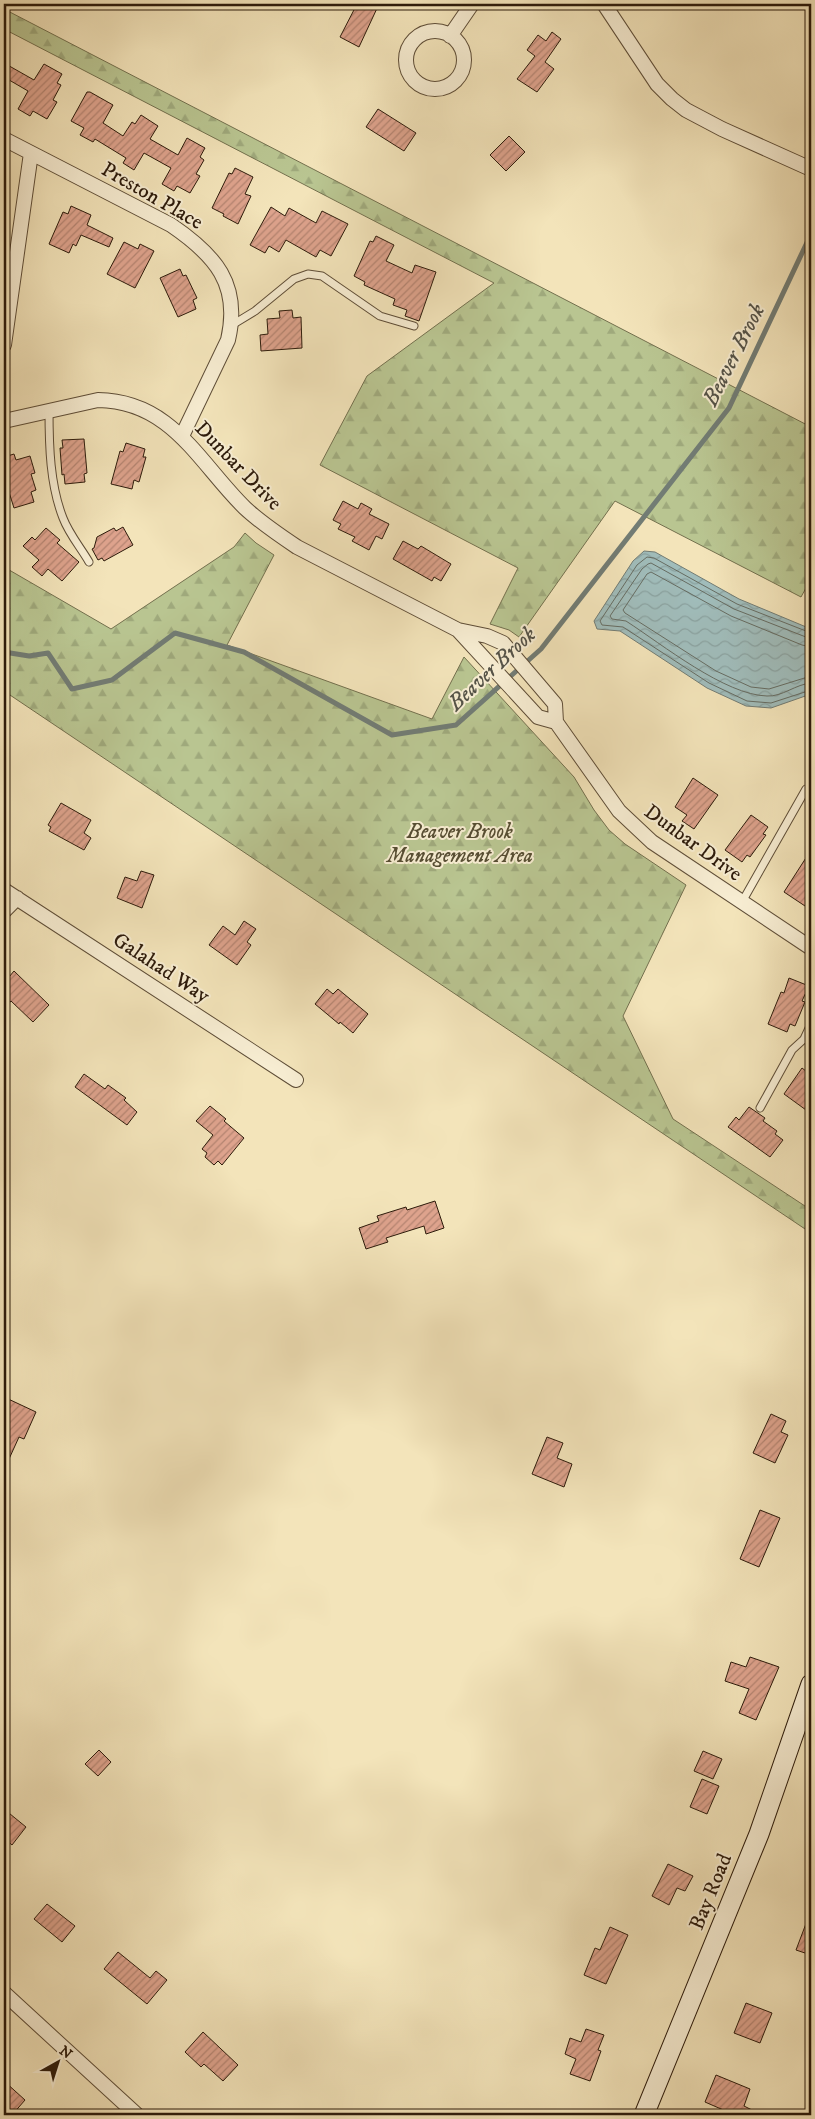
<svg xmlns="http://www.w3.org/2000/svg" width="815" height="2119" font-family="'IM FELL DW Pica',serif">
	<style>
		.forest { fill: url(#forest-firs); stroke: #73704e }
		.water { fill: url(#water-waves); stroke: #727c74 }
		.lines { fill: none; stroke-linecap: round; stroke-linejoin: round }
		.shore { stroke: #666c62; stroke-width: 1 }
		.stream { stroke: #727c74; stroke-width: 5 }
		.building { fill: url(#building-hatch); stroke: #2d1b0b }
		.service-casing { stroke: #5e4d37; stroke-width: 9 }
		.minor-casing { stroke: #5e4d37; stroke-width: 16 }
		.secondary-casing { stroke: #2d1b0b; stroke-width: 21 }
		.service { stroke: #f7edd2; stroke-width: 7 }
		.minor { stroke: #f7edd2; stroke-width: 14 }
		.secondary { stroke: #f7edd2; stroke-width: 19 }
		.labels { text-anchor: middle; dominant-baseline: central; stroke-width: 4; stroke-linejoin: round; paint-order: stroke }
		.street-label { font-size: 21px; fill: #2d1b0b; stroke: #f7edd2 }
		.park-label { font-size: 21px; font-style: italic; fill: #574e33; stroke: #f7edd2 }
		.water-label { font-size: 22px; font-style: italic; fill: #555348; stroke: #f7edd2 }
	</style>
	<defs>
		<pattern id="forest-firs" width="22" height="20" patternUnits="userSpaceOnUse" patternTransform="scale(1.25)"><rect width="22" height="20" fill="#b9c591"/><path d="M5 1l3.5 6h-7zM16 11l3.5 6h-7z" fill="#9fa97c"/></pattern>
		<pattern id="water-waves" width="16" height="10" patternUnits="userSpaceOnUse" patternTransform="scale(1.25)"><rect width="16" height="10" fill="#a0bcba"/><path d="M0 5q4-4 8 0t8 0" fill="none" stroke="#8aa19f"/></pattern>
		<pattern id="building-hatch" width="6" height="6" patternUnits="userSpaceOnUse" patternTransform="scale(1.25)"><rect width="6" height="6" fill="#dea38d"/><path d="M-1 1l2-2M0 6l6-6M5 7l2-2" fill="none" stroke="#b48471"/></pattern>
	</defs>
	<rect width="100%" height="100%" fill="#f3e4ba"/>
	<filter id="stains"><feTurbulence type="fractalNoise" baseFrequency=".004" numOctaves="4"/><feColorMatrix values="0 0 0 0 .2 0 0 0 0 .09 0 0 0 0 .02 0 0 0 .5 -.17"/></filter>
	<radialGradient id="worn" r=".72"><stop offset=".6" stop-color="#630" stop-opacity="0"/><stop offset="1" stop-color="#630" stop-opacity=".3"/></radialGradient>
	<!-- forest -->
	<path class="forest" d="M4,9L811,427V579L801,597L615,501L519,637L509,630L490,624L518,568L320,465L367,376L494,283L4,29Z
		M245,533L256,543L274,555L227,645L432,719L464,657L574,777L594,810L609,830L625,844L686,885L623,1016L673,1119L811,1210V1233L4,691V567L111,629L234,547Z"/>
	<!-- water -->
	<path class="water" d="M644,551L655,552L739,599L811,629V694L771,708L746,706L707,688L620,631L597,629L594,621L633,561Z"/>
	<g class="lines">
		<!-- shore -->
		<path class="shore" d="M811,633L737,604L654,558L647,557L637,565L600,621L602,625L623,627L709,683L747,701L771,703L811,690
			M811,639L734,609L651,563L648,564L642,569L610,616L612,619L626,621C663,645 725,695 767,696C782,697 796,684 811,683
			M811,647L802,645L731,616L651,572L647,574L623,610L625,613L716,671L751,687L769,689L811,676"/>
		<!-- stream -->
		<path class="stream" d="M4,652L29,656L48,653L72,689L112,680L175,633L244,652L392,735L456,725L541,649L729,408L811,234"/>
	</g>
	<!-- building -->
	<path class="building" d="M357,4H379L359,47L340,37Z
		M552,32L561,39L545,62L554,69L537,92L517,79L535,56L527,50L538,35L546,41Z
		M4,63L34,80L44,64L62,74L57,83L61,85L53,100L57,102L47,119L33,111L30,116L18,109L28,91L4,77Z
		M87,92H90L113,105L103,123L123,136L132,122L135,124L141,115L158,126L150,139L178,155L187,138L205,148L200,157L204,160L196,174L200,176L190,193L177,186L174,191L162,184L171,168L144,153L134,170L123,163L126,158L95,139L93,142L80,135L84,128L71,121Z
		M378,109L416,133L404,151L366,127Z
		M509,136L525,152L506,171L490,155Z
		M235,168L253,177L245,194L251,196L238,224L223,216L224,214L212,208L229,173L232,174Z
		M71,206L91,215L87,225L113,238L109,247L81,235L76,246L73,244L69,253L49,244L63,212L68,214Z
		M271,207L285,216L289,208L316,223L322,211L348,224L331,256L320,250L316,257L286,240L279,252L269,246L265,253L250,245Z
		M376,236L394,245L386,261L412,273L415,265L436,272L419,321L405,316L407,310L393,305L395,299L364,285L365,282L354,276L370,241L373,242Z
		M124,242L138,249L140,244L154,251L135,288L107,274Z
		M180,269L183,276L186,275L197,298L193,300L196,309L178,317L160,278Z
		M292,310L293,318L301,317L302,348L261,351L260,335L268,334L267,319L280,318L279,311Z
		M84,439L87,473L84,474L85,482L65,484L64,474L62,475L60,448H63L62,440Z
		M126,443L145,449L143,457H146L139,482L134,480L132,489L111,484L120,451L123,452Z
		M14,454L16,460L30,456L35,473L31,474L36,490L31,492L34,502L14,508L8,489L4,490V457Z
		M343,501L358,509L361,503L372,509L369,514L389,524L382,539L376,536L369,550L352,541L355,537L338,529L341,524L333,520Z
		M123,527L133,545L104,561L102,558L98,560L92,549L94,548L97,537L114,528L116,531Z
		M46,528L60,540L57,543L79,562L62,581L48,569L42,576L32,567L39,560L23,546L32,537L35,540Z
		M403,541L418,549L421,546L451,564L441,581L434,577L432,581L393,559Z
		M693,778L718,795L694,829L682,821L687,815L675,807Z
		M61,803L91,820L84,833L91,838L84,850L49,831L51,827L48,825Z
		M751,815L768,827L763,834L766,835L750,857L747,855L742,862L725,850Z
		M811,850V910L784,892Z
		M141,871L154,875L142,908L117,898L125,877L137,881Z
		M244,921L256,929L247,942L251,945L237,965L209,945L223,926L235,935Z
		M14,971L49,1005L33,1022L11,1001L4,1009V983Z
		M789,978L809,986L802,1001L805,1002L795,1026L790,1024L787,1032L768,1024L781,992L784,993Z
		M327,989L333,994L338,989L368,1014L353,1033L340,1022L339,1024L315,1004Z
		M802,1068L811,1075V1103L806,1110L784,1094Z
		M84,1074L105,1089L108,1085L126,1098L124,1100L137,1112L127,1125L75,1087Z
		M210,1106L226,1119L224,1121L244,1138L222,1165L218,1161L214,1165L205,1157L207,1153L202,1149L213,1135L196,1121Z
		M749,1107L765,1118L763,1121L777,1131L775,1134L783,1140L770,1157L728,1127L736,1117L739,1120Z
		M435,1201L444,1228L426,1234L424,1226L386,1238L388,1242L366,1249L359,1228L379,1221L377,1216L406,1207L407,1210Z
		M4,1397L36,1412L24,1439L19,1437L4,1470Z
		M771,1414L786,1421L781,1432L788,1435L775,1463L753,1453Z
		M547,1437L563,1443L557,1458L572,1464L564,1487L532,1474Z
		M760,1510L780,1518L759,1567L740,1559Z
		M750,1657L779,1667L756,1720L739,1713L749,1689L725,1681L731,1662L746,1667Z
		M99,1750L111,1762L98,1776L85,1764Z
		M703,1751L722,1759L713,1779L694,1771Z
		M702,1779L719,1786L707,1814L690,1807Z
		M4,1809L26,1827L12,1845L4,1838Z
		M668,1864L693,1876L685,1891L677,1888L669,1905L652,1896Z
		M47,1904L75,1926L62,1942L34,1919Z
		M810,1913L811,1914V1955L796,1950Z
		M610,1927L628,1935L606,1984L584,1975L595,1948L600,1950Z
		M118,1952L150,1978L156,1971L167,1980L147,2004L104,1969Z
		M746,2003L772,2013L760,2043L734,2033Z
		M586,2029L604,2035L598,2050L601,2051L590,2081L570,2074L576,2059L565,2054L570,2038L581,2042Z
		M203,2032L238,2065L223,2081L204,2064L201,2067L185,2052Z
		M716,2075L750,2089L744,2106L762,2115H727L728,2112L705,2102Z
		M4,2081L25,2100L12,2115H4Z"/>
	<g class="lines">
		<defs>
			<path id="service" d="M232,325L255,311L294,279L308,274L322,276L380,316L414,326
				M49,410C49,446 50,485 63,518C69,534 81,548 89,562
				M742,902L806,789L811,792
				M760,1108L792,1050L804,1039L811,1024"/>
			<path id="minor" d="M604,4L657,84L672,99L686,110L722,129L811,169
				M406 60a29 29 0 1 1 58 0a29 29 0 1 1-58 0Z
				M450,36L472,4
				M4,139L171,225C215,255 241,284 228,340L182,436
				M4,345L31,153
				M4,421L98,400C172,401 199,463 245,508C261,523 279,535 297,547L458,630L487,636L503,643L555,704L556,722L619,811L652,842L811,948
				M458,630L538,717L556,722
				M4,890L296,1080
				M4,911L17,898
				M4,1993L137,2115"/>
			<path id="secondary" d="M644,2115L759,1834L811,1684"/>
		</defs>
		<!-- service casing -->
		<use href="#service" class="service-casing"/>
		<!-- minor casing -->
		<use href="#minor" class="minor-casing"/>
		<!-- secondary casing -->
		<use href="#secondary" class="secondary-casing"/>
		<!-- service -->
		<use href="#service" class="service"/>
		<!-- minor -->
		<use href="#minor" class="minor"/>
		<!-- secondary -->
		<use href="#secondary" class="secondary"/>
	</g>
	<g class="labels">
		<!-- street labels -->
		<g class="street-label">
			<text transform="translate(152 196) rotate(30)">Preston Place</text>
			<text transform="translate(238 466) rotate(46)">Dunbar Drive</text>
			<text transform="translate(693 843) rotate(36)">Dunbar Drive</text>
			<text transform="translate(161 968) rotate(33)">Galahad Way</text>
			<text transform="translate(711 1892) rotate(-68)">Bay Road</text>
		</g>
		<!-- park labels -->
		<g class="park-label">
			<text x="460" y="832">Beaver Brook<tspan x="460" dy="24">Management Area</tspan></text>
		</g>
		<!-- water labels -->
		<g class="water-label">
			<text transform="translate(734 355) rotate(-63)">Beaver Brook</text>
			<text transform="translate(492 669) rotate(-43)">Beaver Brook</text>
		</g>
	</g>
	<!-- margin -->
	<rect width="815" height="2119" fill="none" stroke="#f3e4ba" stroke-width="20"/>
	<rect x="5" y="5" width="805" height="2109" fill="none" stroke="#2d1b0b" stroke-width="2.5"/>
	<rect x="10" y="10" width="795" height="2099" fill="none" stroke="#2d1b0b"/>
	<!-- north arrow -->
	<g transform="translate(58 2062) rotate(39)" stroke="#f7edd2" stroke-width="4" paint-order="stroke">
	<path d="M0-4L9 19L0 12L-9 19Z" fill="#2d1b0b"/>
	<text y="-8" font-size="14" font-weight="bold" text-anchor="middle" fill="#2d1b0b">N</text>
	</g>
	<rect width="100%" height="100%" filter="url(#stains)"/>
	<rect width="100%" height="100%" fill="url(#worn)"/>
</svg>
